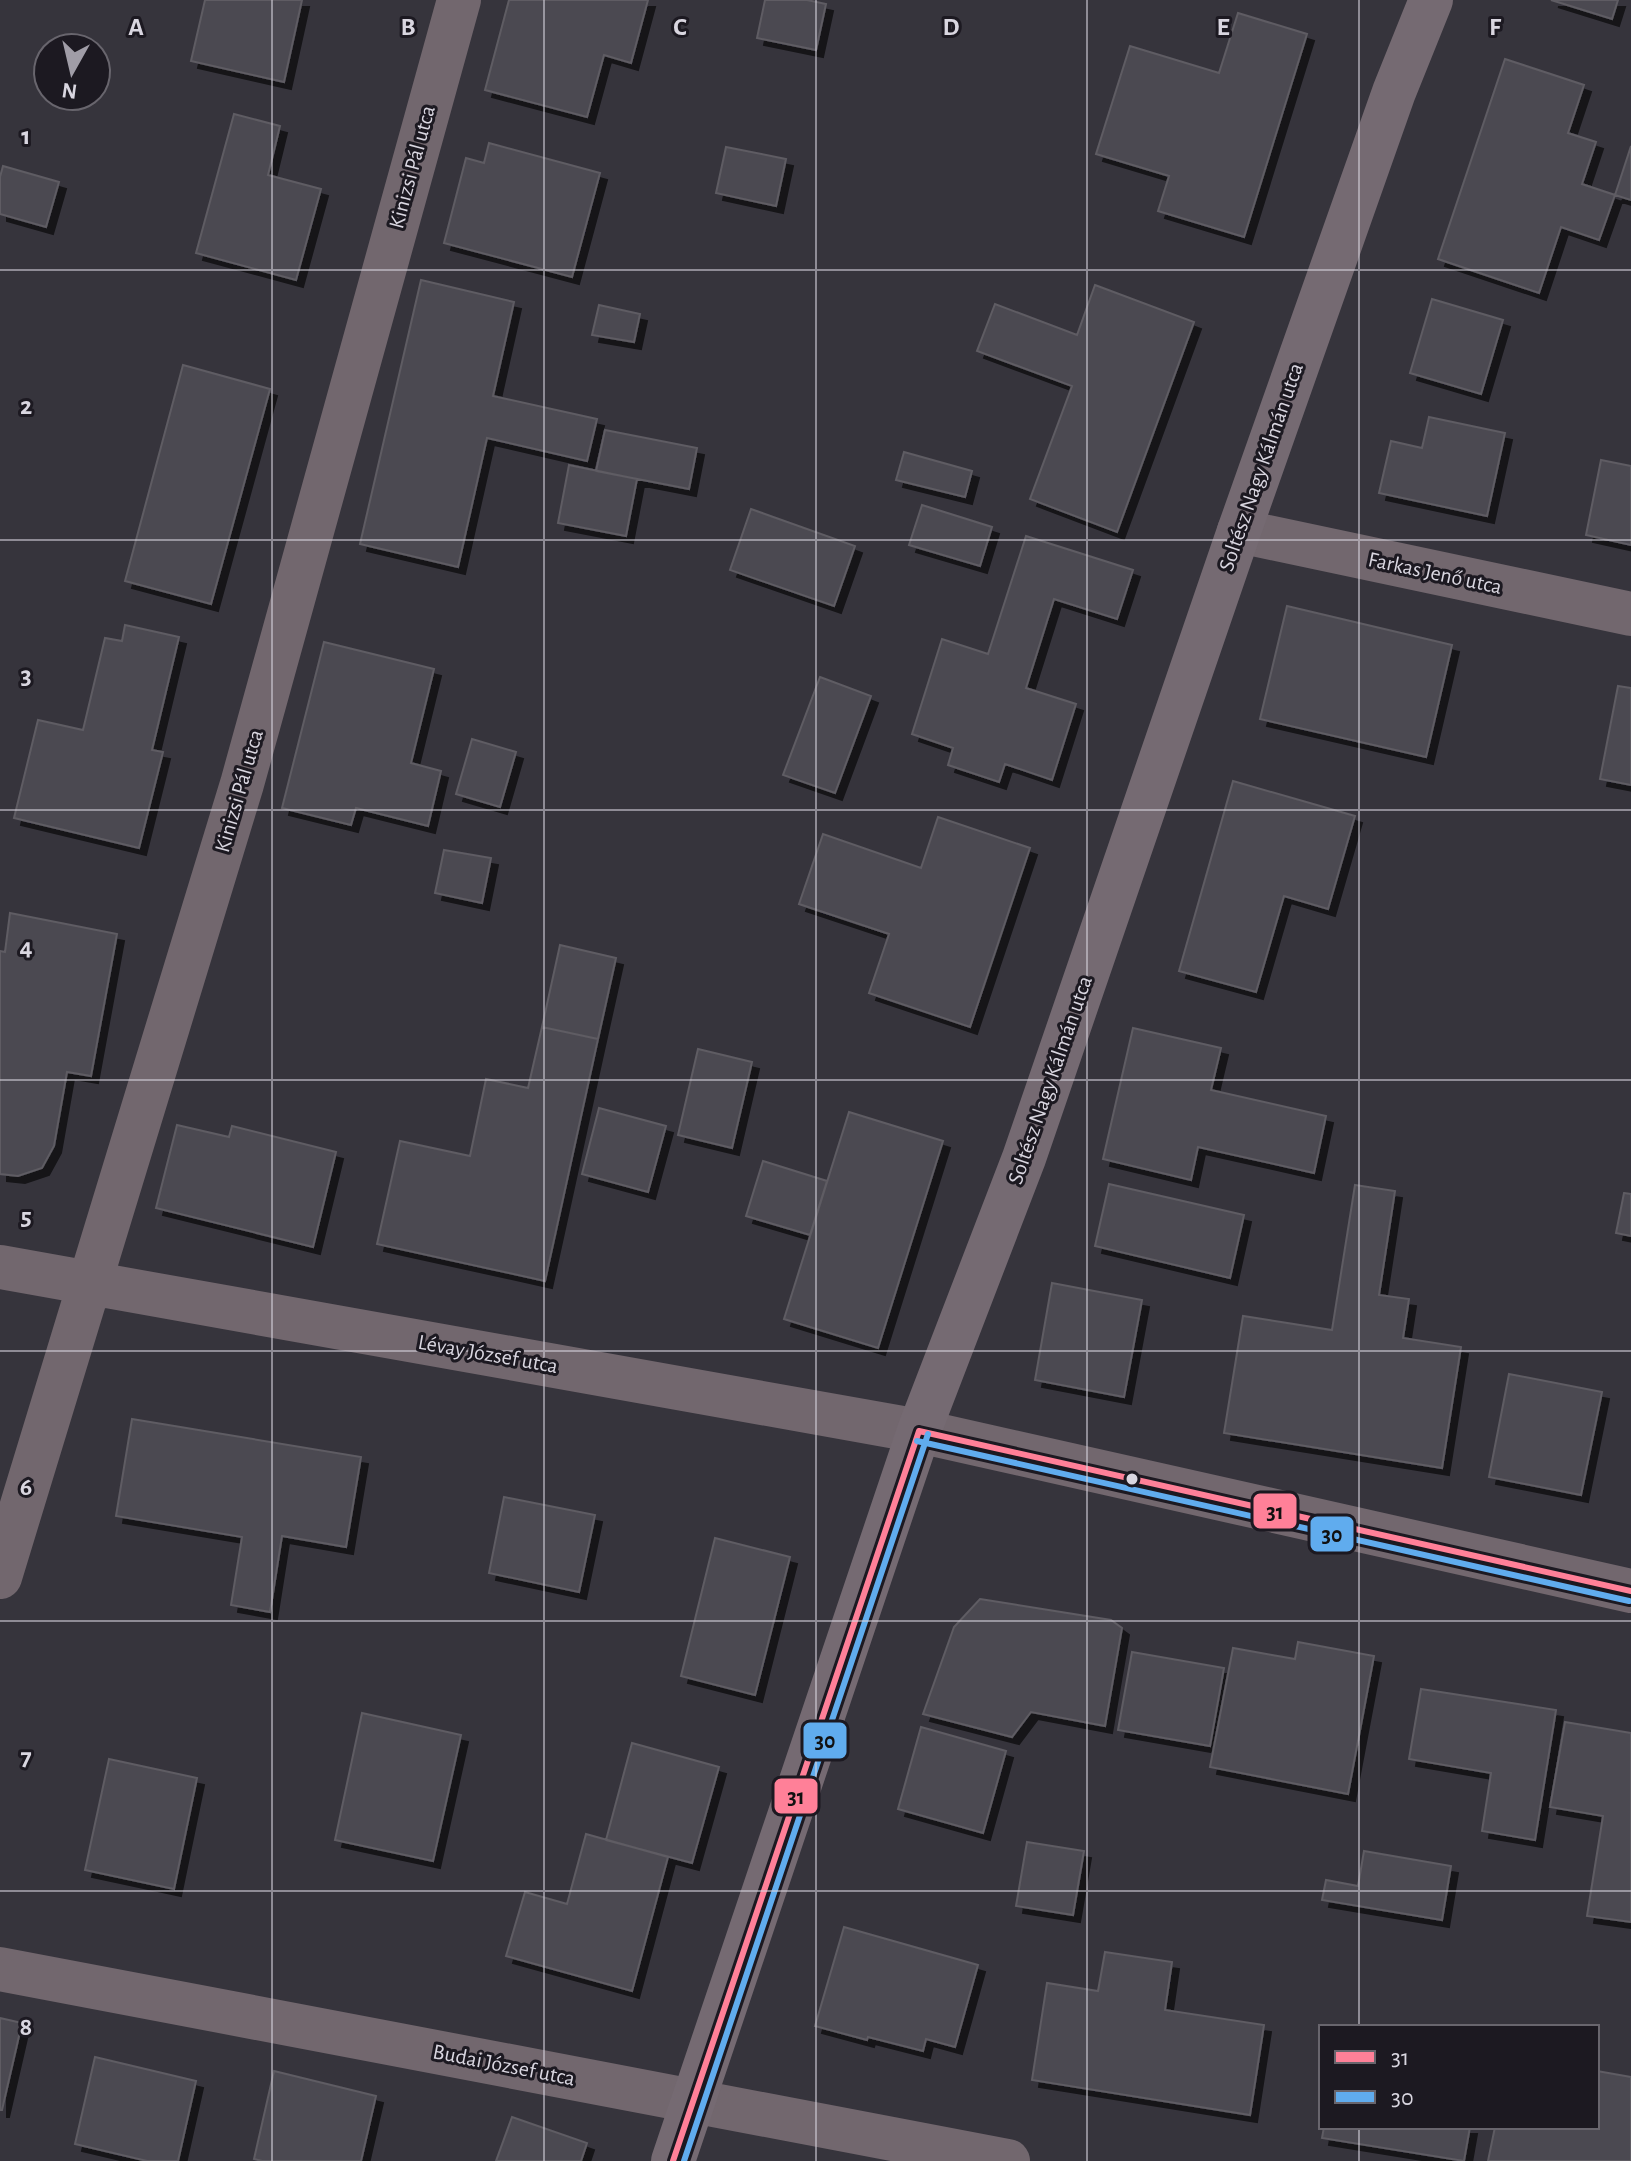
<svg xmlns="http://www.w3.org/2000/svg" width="1631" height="2161" font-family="'Alegreya Sans',sans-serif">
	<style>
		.building { fill: #4c4a51; stroke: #5e5c63; stroke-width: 2; filter: url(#shadow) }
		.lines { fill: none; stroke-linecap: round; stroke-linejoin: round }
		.street { stroke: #72676e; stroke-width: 44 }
		.secondary { stroke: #756a72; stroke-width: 44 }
		.bus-1-casing { stroke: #1c1921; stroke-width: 12 }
		.bus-2-casing { stroke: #1c1921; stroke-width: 12 }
		.bus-1 { stroke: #ff8098; stroke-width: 6 }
		.bus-2 { stroke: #60acee; stroke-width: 6 }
		.grid { fill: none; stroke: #d9d6e0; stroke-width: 2; stroke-opacity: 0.55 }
		.bus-dot { fill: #d9d6e0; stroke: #1c1921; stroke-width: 3 }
		.labels { text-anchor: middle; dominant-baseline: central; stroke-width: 6; stroke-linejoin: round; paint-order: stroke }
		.street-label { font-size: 22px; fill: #d9d6e0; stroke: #1c1921 }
		.grid-label { font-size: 26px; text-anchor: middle; font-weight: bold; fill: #d9d6e0; stroke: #1c1921; stroke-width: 6; stroke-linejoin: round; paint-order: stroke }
		.line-badge { stroke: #1c1921; stroke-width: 3 }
		.pale-badge-label { font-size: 22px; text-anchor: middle; font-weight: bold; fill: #111 }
	</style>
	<defs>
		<filter id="shadow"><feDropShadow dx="7" dy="7" stdDeviation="0" flood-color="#0009"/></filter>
	</defs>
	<rect width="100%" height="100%" fill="#36343c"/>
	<!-- building -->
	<path class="building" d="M205,0H302L284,82L191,61Z
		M509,0H648L631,63L604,55L587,117L485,90Z
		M765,0H807L826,4L816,50L757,38Z
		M1551,0H1618L1612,19Z
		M1238,13L1307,34L1244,237L1158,211L1169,176L1096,154L1130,46L1219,73Z
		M1505,59L1584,85L1568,133L1596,142L1582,184L1615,195L1599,240L1561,227L1539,293L1438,259Z
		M234,114L280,126L268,175L321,189L296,280L196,253Z
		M489,143L600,173L572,277L444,243L466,158L484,163Z
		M1631,146V200L1615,195Z
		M726,147L786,159L776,206L716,193Z
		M3,166L59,182L46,227L0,214V177Z
		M421,280L514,302L493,396L597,419L587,461L487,438L458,567L360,544Z
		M1095,285L1194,322L1117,532L1030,499L1072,386L977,351L995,304L1077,335Z
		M1432,299L1503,320L1481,394L1410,373Z
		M599,305L640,314L634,342L592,335Z
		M183,365L270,389L211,604L125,581Z
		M1429,417L1505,433L1487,516L1379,493L1391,441L1422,448Z
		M605,430L697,448L689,489L596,471Z
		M904,452L972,471L965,497L896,480Z
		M1601,460L1631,466V545L1586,535Z
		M569,465L637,479L626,536L558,523Z
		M922,505L992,527L980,566L909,545Z
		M751,509L855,546L834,606L730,570Z
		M1026,536L1133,570L1117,619L1054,599L1026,688L1076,704L1052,780L1005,764L999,782L948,765L953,748L912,734L942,639L988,654Z
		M1287,606L1452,645L1426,757L1260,719Z
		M125,625L179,637L152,750L163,752L139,848L14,818L38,720L83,730L105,638L122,641Z
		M324,642L434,669L411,763L441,771L428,826L356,808L351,825L282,808Z
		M820,677L871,696L835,793L783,775Z
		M1618,686L1631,688V785L1600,779Z
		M472,739L516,752L500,807L456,794Z
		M1233,781L1355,816L1328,909L1284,896L1256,992L1179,971Z
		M938,817L1030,848L970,1027L869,993L889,934L799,904L823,834L921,868Z
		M444,850L491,858L482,903L435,893Z
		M10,913L117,934L91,1076L67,1072L54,1146L42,1168L18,1176L0,1174V951L5,952Z
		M560,945L616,958L598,1039L542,1027Z
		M542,1027L598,1039L545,1281L377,1244L400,1141L470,1156L486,1079L528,1088Z
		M1133,1028L1221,1048L1211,1090L1326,1116L1314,1173L1198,1147L1191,1180L1103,1159Z
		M698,1049L752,1062L732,1148L678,1135Z
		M599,1108L666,1126L648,1192L582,1174Z
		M849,1112L943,1141L878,1348L784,1319Z
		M177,1125L229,1137L232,1126L336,1152L313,1247L156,1208Z
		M763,1161L827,1181L810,1235L746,1216Z
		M1109,1184L1244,1215L1230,1278L1095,1246Z
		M1355,1185L1395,1191L1379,1295L1409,1299L1403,1338L1461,1347L1442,1468L1224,1433L1243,1316L1332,1330Z
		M1624,1193L1631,1194V1236L1616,1233Z
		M1052,1283L1142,1300L1124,1397L1035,1380Z
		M1509,1374L1602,1392L1581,1495L1489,1477Z
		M132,1419L361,1457L346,1547L282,1536L270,1612L231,1605L242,1537L116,1516Z
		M504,1497L595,1515L579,1592L489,1573Z
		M715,1538L790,1557L755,1695L681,1676Z
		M980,1599L1111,1620L1122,1628L1105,1726L1031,1712L1012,1737L923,1714L954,1627Z
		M1298,1642L1374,1656L1348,1794L1210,1767L1233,1648L1295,1659Z
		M1132,1652L1224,1668L1210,1746L1118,1730Z
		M1421,1689L1556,1710L1535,1840L1482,1831L1491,1773L1409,1759Z
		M362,1713L461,1735L433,1861L335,1840Z
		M1565,1722L1631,1733V1922L1587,1916L1603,1816L1550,1807Z
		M921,1727L1006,1751L983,1833L898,1809Z
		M632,1743L719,1767L692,1863L606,1840Z
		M109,1759L197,1778L174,1889L85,1870Z
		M586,1834L668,1857L632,1991L506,1956L525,1892L567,1904Z
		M1027,1842L1084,1851L1073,1915L1016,1906Z
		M1364,1851L1451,1866L1442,1920L1322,1900L1326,1880L1358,1886Z
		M844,1927L978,1965L955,2047L926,2039L923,2051L868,2037L867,2040L815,2026Z
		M1105,1952L1172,1962L1165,2010L1264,2025L1250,2115L1032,2080L1047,1983L1098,1991Z
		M0,2018L22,2023L2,2110H0Z
		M95,2057L196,2081L178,2161H147L75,2144Z
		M274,2071L376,2096L361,2161H262L254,2159Z
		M1597,2071L1631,2077V2161H1488L1495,2127H1597Z
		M512,2117L587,2143L581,2161H496Z
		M1324,2127H1470L1464,2161L1322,2138Z"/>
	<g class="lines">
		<!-- street -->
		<path class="street" d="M1239,531L1631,614
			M0,1267L919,1431L1631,1591
			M0,1577L242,784L459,0
			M0,1969L1008,2161"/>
		<!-- secondary -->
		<path class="secondary" d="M673,2161L919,1431L1024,1158L1239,531L1394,92L1431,0"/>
		<defs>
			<path id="bus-1" d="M919,1431L1631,1591
				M673,2161L919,1431"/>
			<path id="bus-2" d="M917,1441L1629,1601
				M684,2161L928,1434"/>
		</defs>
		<!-- bus-1 casing -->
		<use href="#bus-1" class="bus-1-casing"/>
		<!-- bus-2 casing -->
		<use href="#bus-2" class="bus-2-casing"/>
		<!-- bus-1 -->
		<use href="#bus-1" class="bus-1"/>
		<!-- bus-2 -->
		<use href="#bus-2" class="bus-2"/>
	</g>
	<!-- grid -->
	<path class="grid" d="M272,0V2161M544,0V2161M816,0V2161M1087,0V2161M1359,0V2027M0,270H1631M0,540H1631M0,810H1631M0,1080H1631M0,1351H1631M0,1621H1631M0,1891H1631M1359,2127V2161"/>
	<!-- markers -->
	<circle class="bus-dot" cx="1132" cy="1479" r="7"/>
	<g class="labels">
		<!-- street labels -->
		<g class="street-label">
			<text transform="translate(412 167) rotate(-75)">Kinizsi Pál utca</text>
			<text transform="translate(1261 467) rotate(-71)">Soltész Nagy Kálmán utca</text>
			<text transform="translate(1435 573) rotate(12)">Farkas Jenő utca</text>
			<text transform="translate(239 791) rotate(-74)">Kinizsi Pál utca</text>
			<text transform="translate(1050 1080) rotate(-71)">Soltész Nagy Kálmán utca</text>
			<text transform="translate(488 1354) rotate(10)">Lévay József utca</text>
			<text transform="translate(504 2065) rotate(11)">Budai József utca</text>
		</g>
	</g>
	<g class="grid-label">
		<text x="136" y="35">A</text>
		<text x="408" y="35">B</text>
		<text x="680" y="35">C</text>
		<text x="951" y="35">D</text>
		<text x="1223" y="35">E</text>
		<text x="1495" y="35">F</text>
		<text x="26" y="144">1</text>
		<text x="26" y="414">2</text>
		<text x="26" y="684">3</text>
		<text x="26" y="955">4</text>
		<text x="26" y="1225">5</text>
		<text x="26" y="1495">6</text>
		<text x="26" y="1765">7</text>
		<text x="26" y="2035">8</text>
	</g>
	<g class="line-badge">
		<rect x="1252" y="1492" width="46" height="38" rx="8" fill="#ff8098"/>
		<rect x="1309" y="1515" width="46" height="38" rx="8" fill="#60acee"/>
		<rect x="802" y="1721" width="46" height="39" rx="8" fill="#60acee"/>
		<rect x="773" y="1777" width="46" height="38" rx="8" fill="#ff8098"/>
	</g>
	<g class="pale-badge-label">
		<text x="1275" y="1519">31</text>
		<text x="1332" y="1542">30</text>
		<text x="825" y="1748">30</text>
		<text x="796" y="1804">31</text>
	</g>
	<!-- legend -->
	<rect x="1319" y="2025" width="280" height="104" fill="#1c1921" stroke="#68656d" stroke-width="2"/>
	<rect x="1335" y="2051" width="40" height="12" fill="#ff8098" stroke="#68656d" stroke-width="2"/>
	<text x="1391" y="2065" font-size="24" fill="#d9d6e0">31</text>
	<rect x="1335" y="2091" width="40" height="12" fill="#60acee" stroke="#68656d" stroke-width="2"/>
	<text x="1391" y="2105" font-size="24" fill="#d9d6e0">30</text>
	<!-- north arrow -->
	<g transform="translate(72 72) rotate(188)"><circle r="38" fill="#1c1921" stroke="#68656d" stroke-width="2"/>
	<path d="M0-6L14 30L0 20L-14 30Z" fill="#a09da7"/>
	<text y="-12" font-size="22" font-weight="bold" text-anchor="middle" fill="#d9d6e0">N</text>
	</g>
</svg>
